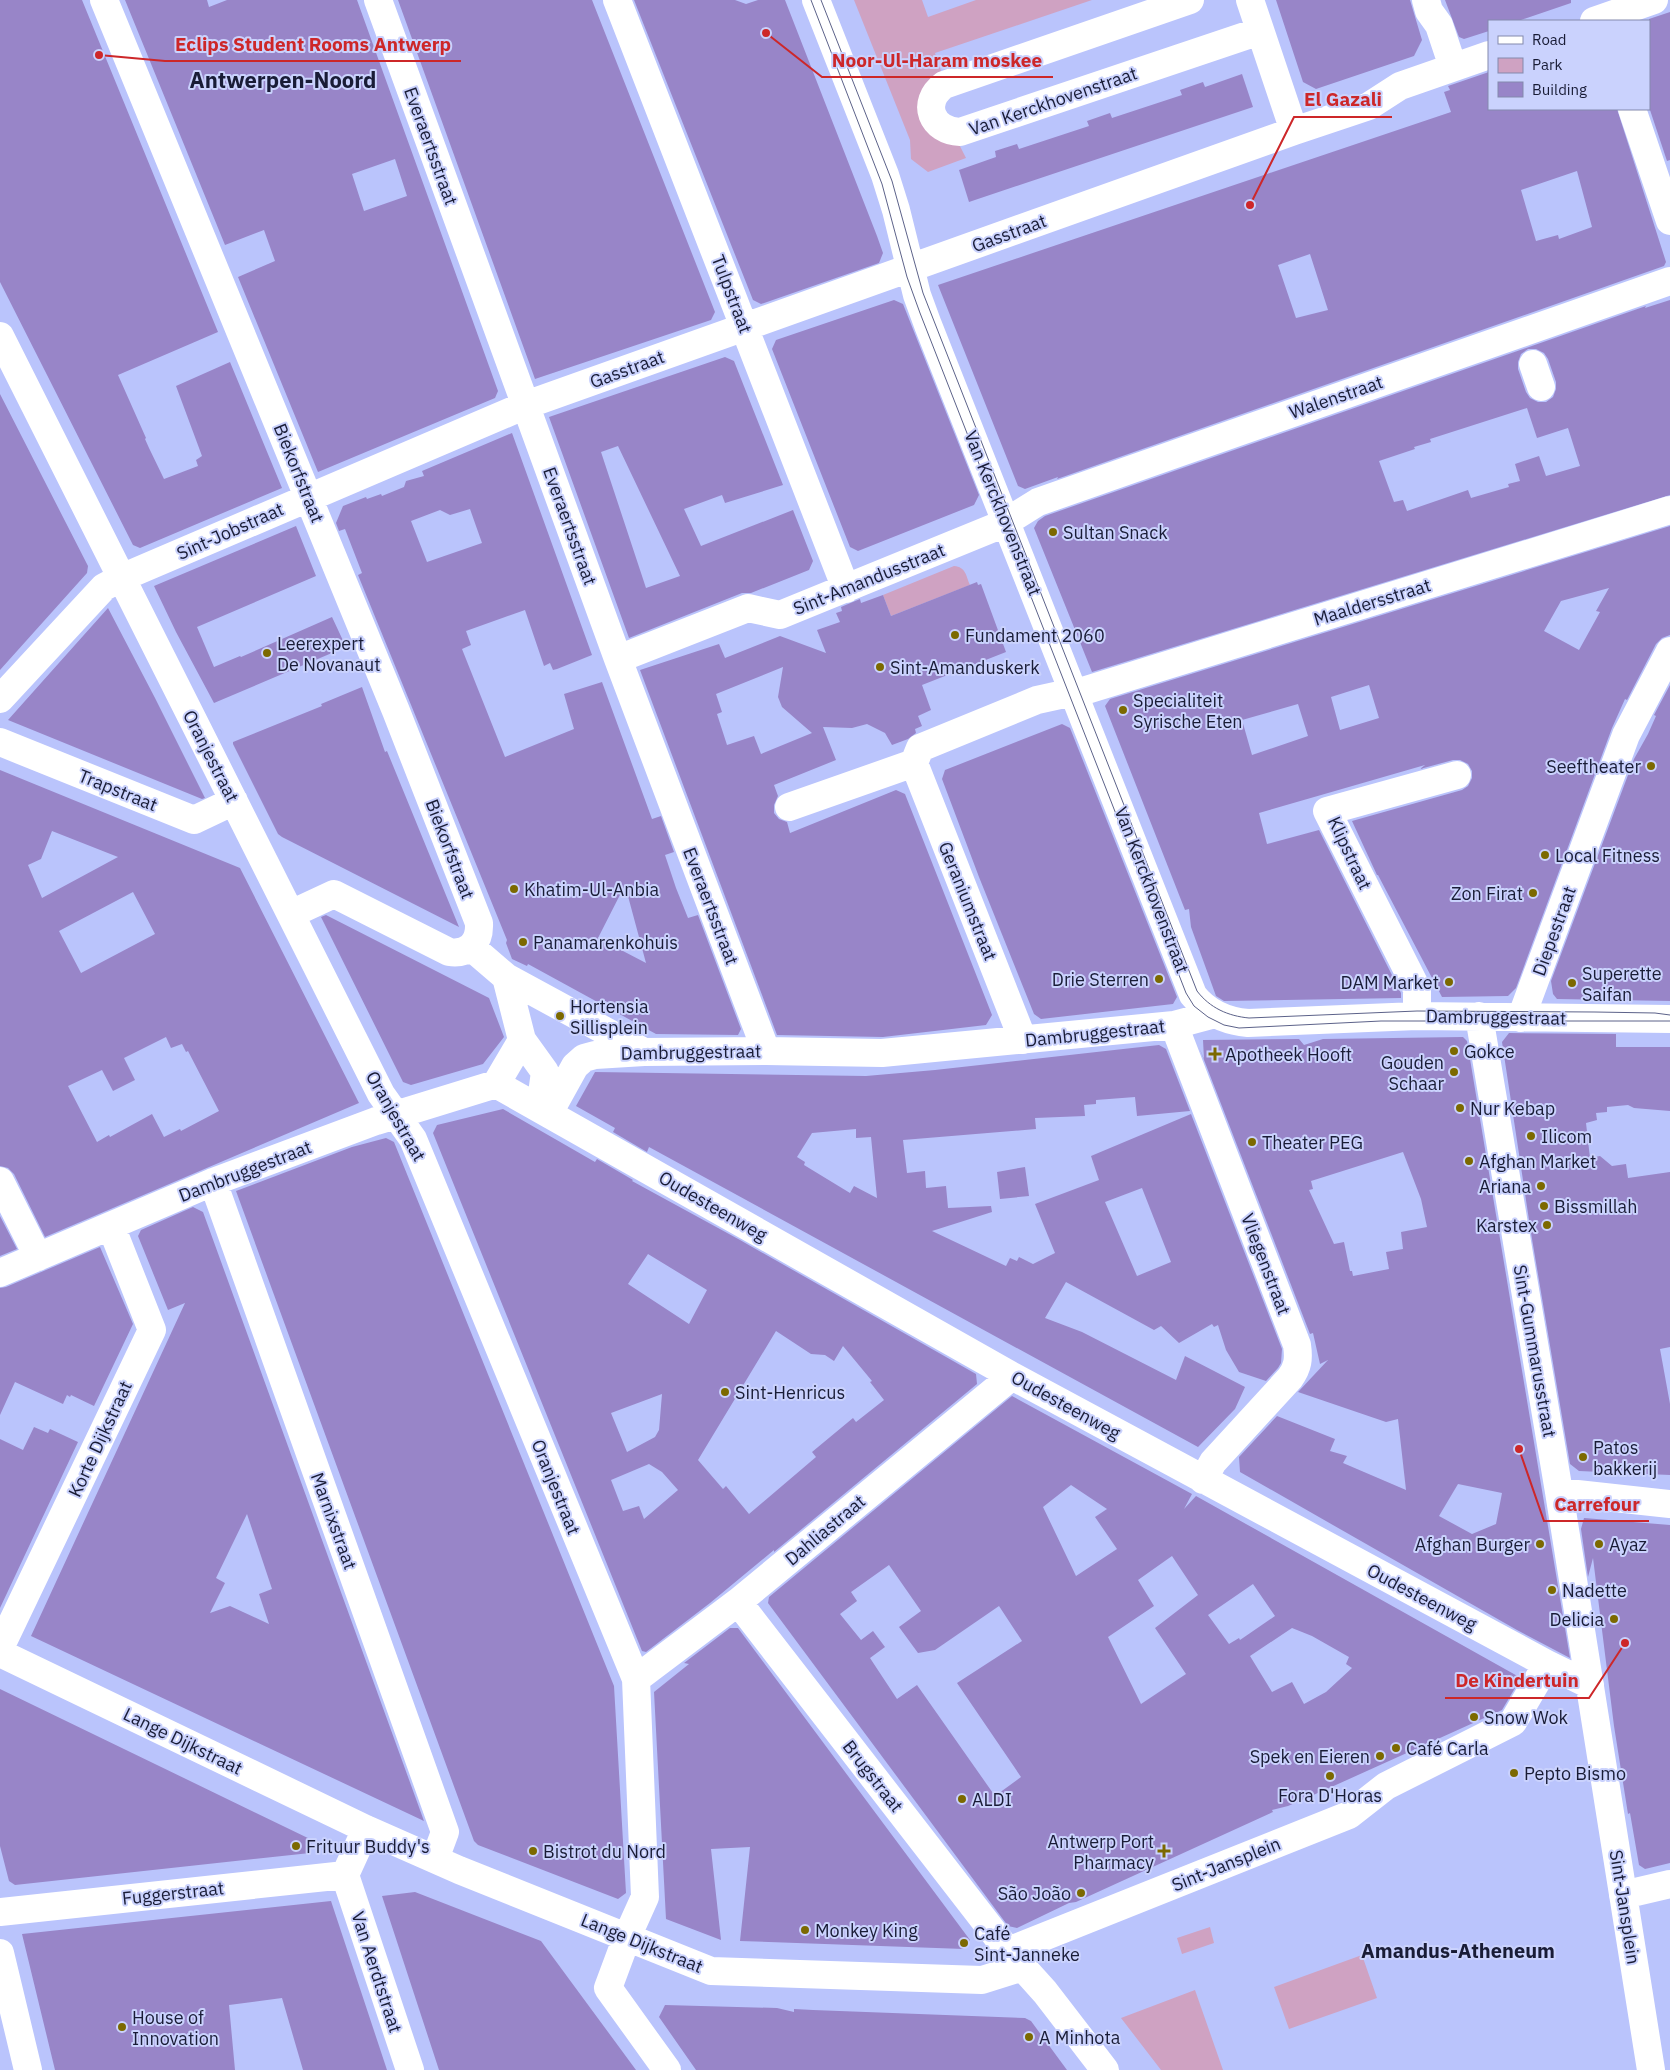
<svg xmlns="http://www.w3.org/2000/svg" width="1670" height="2070" font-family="'IBM Plex Sans',sans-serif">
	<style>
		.green { fill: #cfa2c2 }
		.building { fill: #9885c8; fill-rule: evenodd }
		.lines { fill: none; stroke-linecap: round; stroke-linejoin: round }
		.minor { stroke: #fff; stroke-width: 28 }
		.tram { stroke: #5c6289; stroke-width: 1 }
		.poi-dot { fill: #7c6900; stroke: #cad2fd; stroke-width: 2 }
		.labels { text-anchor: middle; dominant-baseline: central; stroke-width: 4; stroke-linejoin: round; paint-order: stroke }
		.street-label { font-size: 18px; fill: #191c36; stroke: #cad2fd }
		.poi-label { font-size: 18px; fill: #191c36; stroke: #cad2fd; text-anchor: start }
		.quarter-label { font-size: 20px; font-weight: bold; fill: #191c36; stroke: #cad2fd }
		.district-label { font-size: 22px; font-weight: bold; fill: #191c36; stroke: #cad2fd }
		.leader { fill: none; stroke: #cd2729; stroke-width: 2 }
		.callout-dot { fill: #cd2729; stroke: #cad2fd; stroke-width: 2 }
		.callout-label { font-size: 19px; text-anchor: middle; font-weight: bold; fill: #cd2729; stroke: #cad2fd; stroke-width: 4; stroke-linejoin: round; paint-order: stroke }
	</style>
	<rect width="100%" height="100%" fill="#bac4fc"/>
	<!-- green -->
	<path class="green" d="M854,0H922L928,17L976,0H1092L935,53L941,71L933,76L928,83L966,158L928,172L911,159L910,140Z
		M954,566C966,567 966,576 970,585L891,616L883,595Z
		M1210,1927L1214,1943L1182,1954L1177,1938Z
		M1362,1955L1377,1998L1289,2029L1274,1987Z
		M1195,1990L1223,2070H1161L1121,2018Z"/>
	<!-- building -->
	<path class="building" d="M0,0H82L218,332L118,375L146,438L145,439L149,448L164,479L198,466L196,460L202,456L176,386L230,362L282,488L140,548L133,545L0,282Z
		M125,0H207L209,7L227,0H357L498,391L495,398L318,472L238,277L275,261L264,230L225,245ZM395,159L407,196L364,211L352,174Z
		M398,0H592L715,312L711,320L535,379Z
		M634,0H735L746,4L758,0H785L877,236L883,253L879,263L761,304L753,300Z
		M1276,0H1410L1422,40L1414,56L1316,89L1303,82Z
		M1445,0H1571V3L1518,21H1489V31L1464,39L1459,37Z
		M1670,12V160L1667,161L1649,107V19Z
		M1489,72V109H1617L1666,262L1664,266L1057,479L1058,477L1025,489L1018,486L938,285L1451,112L1444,92L1450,90L1448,86ZM1577,171L1592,227L1559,239L1558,235L1536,241L1521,190ZM1310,254L1328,310L1296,318L1278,265Z
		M1242,74L1253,107L969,202L959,170L996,157L995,151L1017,144L1019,149L1089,126L1087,121L1110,113L1112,118L1182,95L1180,90L1203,82L1205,87Z
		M894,300L903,304L979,495L974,505L858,551L850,547L772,349L776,340Z
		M1670,300V495L1092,672L1034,528L1038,521L1045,516L1646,306L1645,308ZM1528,349H1536L1544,353L1548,359L1556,382V389L1553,397L1546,402H1538L1530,398L1526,392L1518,369V362L1521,354ZM1527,408L1537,438L1568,428L1580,466L1546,476L1539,456L1515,464L1520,481L1508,484L1509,487L1471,498L1468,490L1407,511L1403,500L1394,502L1379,461L1415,449L1414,447L1431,442L1430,439Z
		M725,357L734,361L783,485L725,503L722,495L684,509L701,546L793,510L813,561L809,570L751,593H742L629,638L549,417ZM618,446L680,576L646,588L601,452Z
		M0,394L88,566L87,573L0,670Z
		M512,433L592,655L557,669L553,670L550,663L544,666L525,610L466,631L471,645L462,649L505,757L574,729L564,694L602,682L652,819L661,816L674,852L665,855L676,888L688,918L698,915L741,1029L738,1035L656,1034L528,964L527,966L512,959L506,943L507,940L358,575L362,573L345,529L339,531L336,523L343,506L366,497L367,499L381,494L382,496L404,487L406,481L424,476L422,471ZM470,509L482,543L427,562L411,521L440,510L450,515ZM625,885L646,963L598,938Z
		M296,526L316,576L197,627L214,667L240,656L241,657L332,617L346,647L214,703L176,632L154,586Z
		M1670,526V635L1662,638L1656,644L1627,700L1625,699L1612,728L1516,988L1508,996L1442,997L1378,875H1377L1352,821L1462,790L1468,786L1472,778V771L1468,764L1460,760H1453L1420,769L1425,765L1259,813L1267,844L1319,830L1401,993V998L1224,1001L1216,996L1191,927L1189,909L1185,910L1105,706L1110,699ZM1609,588L1596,611L1600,612L1579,650L1544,631L1561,601ZM1369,685L1379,718L1340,730L1331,697ZM1298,704L1308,736L1252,755L1242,720Z
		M977,582L978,585L981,584L1006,652L922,685L931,710L918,716L922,726L915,729L916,733L908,739L892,745L885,733L867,724L852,728L823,727L836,760L774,785L778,796L774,805V813L779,819L787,822L790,833L896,790L905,794L992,1015L986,1025L883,1037L777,1035L640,670L719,644L725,658L780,636L826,653L817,630L840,622L836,613L842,611L841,607L860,599L861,603L883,595L891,616ZM783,667L778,697L782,707L812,733L761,754L754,736L727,745L717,714L722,712L716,694Z
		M108,608L155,698L205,798L202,799L8,720Z
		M1670,685V1001L1557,999L1553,994L1551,981L1634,759L1648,734L1656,716L1654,715Z
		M362,687L385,752L387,751L459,927L282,837L278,834L233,744V742L322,706L321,704Z
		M1062,724L1070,728L1177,997L1173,1004L1041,1019L1034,1014L979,877L942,779L945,770Z
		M0,770L240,868L359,1103L45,1237L14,1174L8,1168L0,1166ZM52,831L118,857L42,898L28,865L41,859ZM133,892L155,934L81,973L59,931ZM166,1037L171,1048L182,1044L186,1052L188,1051L219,1111L181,1131L180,1129L164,1137L152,1114L110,1137L109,1135L97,1142L68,1086L102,1070L113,1091L135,1080L124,1058Z
		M326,915L489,998L504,1037L483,1064L411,1085L403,1082L321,917Z
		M1509,1033L1616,1034V1047H1670V1111L1634,1108L1628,1105L1607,1107V1112L1596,1113L1597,1120L1586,1123L1590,1158L1600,1156L1612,1166L1626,1164L1628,1178L1670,1172V1347L1660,1349L1670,1404V1475L1579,1471L1570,1464L1531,1233L1502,1042Z
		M1463,1037L1467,1041L1570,1658L1517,1630L1240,1472L1239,1457L1277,1416L1335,1439L1330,1451L1347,1456L1343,1463L1406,1490L1398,1419L1386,1422L1298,1392L1328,1360L1320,1364L1313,1333L1310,1334L1199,1047L1204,1059L1203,1040L1299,1039L1304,1045L1323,1039ZM1403,1152L1421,1199L1427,1227L1401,1232L1403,1249L1386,1252L1389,1269L1353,1276L1352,1271H1350L1344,1242L1334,1244L1309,1190L1313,1189L1311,1181ZM1458,1484L1502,1493L1496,1524L1472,1534L1439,1516Z
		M1159,1045L1166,1049L1190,1111L1137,1116L1135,1097L1096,1100V1104L1084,1105L1085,1116L1035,1118L1036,1129L903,1140L907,1173L925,1171L926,1188L946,1186L948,1208L991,1206L992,1212L932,1231L1006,1266L1010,1258L1017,1261L1019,1257L1033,1264L1055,1253L1035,1204L1099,1180L1091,1156L1191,1114L1282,1349L1281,1363L1278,1368L1266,1381L1239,1372L1226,1350L1218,1325L1214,1327L1212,1324L1179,1343L1161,1326L1154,1330L1066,1282L1045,1318L1082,1332L1176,1380L1185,1356L1245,1387L1235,1409L1198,1447L649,1147L647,1152L613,1132L615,1128L576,1106L595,1072L866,1076L935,1070ZM856,1129V1138L871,1137L877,1198L854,1186L850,1193L804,1165L805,1162L797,1157L812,1133ZM1142,1188L1171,1262L1137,1276L1105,1202Z
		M503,1109L595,1162L597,1159L633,1180L632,1181L740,1240L976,1374L977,1384L774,1552V1550L710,1603L646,1652L642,1651L433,1133L437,1125ZM648,1254L707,1290L689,1324L628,1284ZM776,1331L811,1354L825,1355L834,1361L843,1346L872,1381L870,1382L884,1400L856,1422L853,1418L812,1452L816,1457L749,1514L726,1486L723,1489L698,1460ZM662,1394L659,1430L655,1437L627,1452L611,1413ZM649,1464L662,1472L678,1490L644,1519L639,1506L623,1511L611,1480Z
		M386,1138L394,1142L614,1686L626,1893L618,1899L478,1845L474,1841L236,1191L352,1147Z
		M1025,1167L1029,1196L1000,1199L997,1172Z
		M193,1207L203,1212L424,1821L31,1636L185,1303L168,1310L138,1236L141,1230ZM247,1514L272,1589L259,1594L269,1624L230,1606L210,1613L225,1583L216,1578Z
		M0,1216L17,1249L0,1256Z
		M100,1247L133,1324L94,1406L71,1395L70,1397L67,1395L63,1404L15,1382L0,1415V1288L6,1287Z
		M1012,1396L1192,1494L1184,1509L1196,1496L1521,1678L1502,1710L1327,1789L1288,1806L1272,1810L1273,1812L1076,1902L1069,1903L1017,1928L1008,1926L768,1603L769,1597ZM1071,1485L1107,1509L1095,1517L1117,1549L1076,1576L1043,1507ZM1172,1556L1198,1595L1155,1628L1186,1674L1141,1704L1108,1637L1154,1606L1138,1580ZM889,1565L921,1611L899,1627L918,1653L935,1650L999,1606L1022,1641L957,1683L1021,1777L995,1796L917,1685L897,1699L870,1658L885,1647L873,1631L861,1640L840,1614L857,1601L851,1592ZM1253,1584L1275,1616L1240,1640L1239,1638L1229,1644L1208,1615ZM1292,1628L1312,1636L1349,1657L1346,1664L1352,1668L1326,1692L1304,1704L1292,1682L1272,1692L1250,1656Z
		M34,1427L48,1433L50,1429L78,1442L0,1608V1439L23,1450Z
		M1584,1518L1670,1525V1863L1645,1869L1639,1865L1630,1813L1628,1814L1614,1726L1593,1558L1588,1577L1581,1529Z
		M730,1628H738L970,1940L964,1949L740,1941L750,1847L711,1849L721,1940L666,1919L654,1692L689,1664L684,1663Z
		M0,1689L312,1840L310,1853L15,1885L9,1881L0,1846Z
		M415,1892L541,1941L636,2070H439L382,1896Z
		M331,1901L387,2070H303L282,1998L229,2005L235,2070H55L22,1934Z
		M665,2005L777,2008L794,2012V2009L813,2010L1025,2018L1031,2021L1067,2070H696L659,2017Z"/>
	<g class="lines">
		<!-- minor -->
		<path class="minor" d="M104,0L396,711L479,923C480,942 469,955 449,952L334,894L291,914
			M378,0L618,659L766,1051
			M617,0L846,589
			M816,0L885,175L896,210L917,295L928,325L1193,995C1207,1013 1226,1021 1248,1023L1417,1016L1670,1019
			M1190,0L944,85C920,103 932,131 960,132L1260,31
			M1250,0L1294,131
			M1426,0L1429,11L1439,25L1453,67
			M1594,21L1654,0
			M1632,109L1670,221
			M0,336L381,1094L413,1139L636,1679L645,1897L627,1937L608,1988L667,2070
			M1533,364L1541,387
			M618,659L748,608L780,615L1003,524L1038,502L1670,281
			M0,699L104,587L121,578L526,405L1294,131L1369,106L1400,86L1489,55
			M0,742L194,820L234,801
			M914,763L1023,1040
			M789,807L914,763L920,748L1037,700L1069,693L1080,692L1670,510
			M471,947L506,977L644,1052
			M506,977L522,1040L545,1072L542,1094L549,1113
			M1417,1016V989L1327,811L1457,775
			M1479,1016L1559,1492L1651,2070
			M1521,1018L1626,735L1670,651
			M1174,1025L1297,1345C1299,1359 1298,1367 1290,1378L1213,1462L1203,1480
			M496,1084L1012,1376L1547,1664L1590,1685
			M549,1113L575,1066L584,1058L595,1055L644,1052L766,1051L882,1053L1174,1025L1215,1014
			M0,1181L38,1257
			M213,1182L445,1832L435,1859
			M0,1273L213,1182L376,1121L496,1084L522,1040
			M1559,1492L1670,1504
			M738,1602L1008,1951L1045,1992L1105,2070
			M0,1648L152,1330L111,1226
			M0,1653L366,1829L459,1870L711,1971L982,1980L1023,1967
			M636,1679L738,1602L1012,1376
			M345,1875L410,2070
			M345,1875L366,1829
			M1623,1895L1670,1884
			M0,1912L345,1875
			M1008,1951L1349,1815L1386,1786L1513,1722L1547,1664
			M0,1953L28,2070"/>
		<!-- tram -->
		<path class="tram" d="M811,0L882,184L907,277L920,313L1186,993L1194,1006L1208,1017L1224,1025L1239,1028L1381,1021H1670
			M821,0L892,181L923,293L1197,991C1210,1008 1228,1016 1249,1018L1417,1011L1595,1012L1655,1013L1670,1015"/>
	</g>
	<!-- markers -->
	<g class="poi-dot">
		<circle cx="1053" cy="532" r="5"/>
		<circle cx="955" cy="635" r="5"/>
		<circle cx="267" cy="653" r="5"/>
		<circle cx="880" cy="667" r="5"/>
		<circle cx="1123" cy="710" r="5"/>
		<circle cx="1651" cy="766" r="5"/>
		<circle cx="1545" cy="855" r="5"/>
		<circle cx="514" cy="889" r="5"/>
		<circle cx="1533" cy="893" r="5"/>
		<circle cx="523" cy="942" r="5"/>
		<circle cx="1159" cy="979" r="5"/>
		<circle cx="1449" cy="982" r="5"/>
		<circle cx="1572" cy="983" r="5"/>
		<circle cx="560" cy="1016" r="5"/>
		<circle cx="1454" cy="1051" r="5"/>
		<path d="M1212.5 1046.5h5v5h5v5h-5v5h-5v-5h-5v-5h5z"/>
		<circle cx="1454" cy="1072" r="5"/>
		<circle cx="1460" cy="1108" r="5"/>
		<circle cx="1531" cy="1136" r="5"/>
		<circle cx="1252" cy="1142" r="5"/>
		<circle cx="1469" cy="1161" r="5"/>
		<circle cx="1541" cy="1186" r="5"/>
		<circle cx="1544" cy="1206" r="5"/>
		<circle cx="1547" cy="1225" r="5"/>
		<circle cx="725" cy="1392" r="5"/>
		<circle cx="1583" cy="1457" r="5"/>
		<circle cx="1540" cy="1544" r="5"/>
		<circle cx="1599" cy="1544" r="5"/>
		<circle cx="1552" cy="1590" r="5"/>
		<circle cx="1614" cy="1619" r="5"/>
		<circle cx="1474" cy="1717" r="5"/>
		<circle cx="1396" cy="1748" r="5"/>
		<circle cx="1380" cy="1756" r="5"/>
		<circle cx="1514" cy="1773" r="5"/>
		<circle cx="1330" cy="1776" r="5"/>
		<circle cx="962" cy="1799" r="5"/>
		<circle cx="296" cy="1846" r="5"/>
		<circle cx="533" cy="1851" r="5"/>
		<path d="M1161.5 1843.5h5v5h5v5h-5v5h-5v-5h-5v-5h5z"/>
		<circle cx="1081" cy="1893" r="5"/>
		<circle cx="805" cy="1930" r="5"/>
		<circle cx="964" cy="1943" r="5"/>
		<circle cx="122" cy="2027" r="5"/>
		<circle cx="1029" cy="2037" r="5"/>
	</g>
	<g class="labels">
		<!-- street labels -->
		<g class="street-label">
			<text transform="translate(1053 101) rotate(-19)">Van Kerckhovenstraat</text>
			<text transform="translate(431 146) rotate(70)">Everaertsstraat</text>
			<text transform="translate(1009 233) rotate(-20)">Gasstraat</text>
			<text transform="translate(732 294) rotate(69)">Tulpstraat</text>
			<text transform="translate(627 369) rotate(-20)">Gasstraat</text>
			<text transform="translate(1336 397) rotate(-19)">Walenstraat</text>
			<text transform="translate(299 473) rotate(68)">Biekorfstraat</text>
			<text transform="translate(1003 513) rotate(68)">Van Kerckhovenstraat</text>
			<text transform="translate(570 526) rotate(70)">Everaertsstraat</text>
			<text transform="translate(230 531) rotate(-24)">Sint-Jobstraat</text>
			<text transform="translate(869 579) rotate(-22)">Sint-Amandusstraat</text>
			<text transform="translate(1372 602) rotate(-17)">Maaldersstraat</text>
			<text transform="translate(211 756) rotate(63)">Oranjestraat</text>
			<text transform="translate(118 790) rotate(22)">Trapstraat</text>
			<text transform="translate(450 849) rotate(69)">Biekorfstraat</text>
			<text transform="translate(1350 853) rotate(65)">Klipstraat</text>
			<text transform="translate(1152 890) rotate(69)">Van Kerckhovenstraat</text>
			<text transform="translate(968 901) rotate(68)">Geraniumstraat</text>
			<text transform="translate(711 906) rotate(69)">Everaertsstraat</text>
			<text transform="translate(1554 931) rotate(-70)">Diepestraat</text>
			<text transform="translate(1496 1017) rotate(1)">Dambruggestraat</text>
			<text transform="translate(1095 1033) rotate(-6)">Dambruggestraat</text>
			<text transform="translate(691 1052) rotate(-1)">Dambruggestraat</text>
			<text transform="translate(396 1116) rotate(60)">Oranjestraat</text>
			<text transform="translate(245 1171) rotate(-21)">Dambruggestraat</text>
			<text transform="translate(713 1206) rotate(30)">Oudesteenweg</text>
			<text transform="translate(1266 1264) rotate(69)">Vliegenstraat</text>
			<text transform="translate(1535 1351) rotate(80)">Sint-Gummarusstraat</text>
			<text transform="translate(1066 1405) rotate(29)">Oudesteenweg</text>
			<text transform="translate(100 1439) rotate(-65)">Korte Dijkstraat</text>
			<text transform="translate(556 1487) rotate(68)">Oranjestraat</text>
			<text transform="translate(334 1521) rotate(70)">Marnixstraat</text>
			<text transform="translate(825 1530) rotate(-40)">Dahliastraat</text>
			<text transform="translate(1422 1597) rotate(28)">Oudesteenweg</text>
			<text transform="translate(183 1741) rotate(26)">Lange Dijkstraat</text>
			<text transform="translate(873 1776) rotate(52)">Brugstraat</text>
			<text transform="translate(1226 1864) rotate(-22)">Sint-Jansplein</text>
			<text transform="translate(173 1893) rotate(-6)">Fuggerstraat</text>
			<text transform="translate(1625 1907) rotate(81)">Sint-Jansplein</text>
			<text transform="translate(642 1943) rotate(22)">Lange Dijkstraat</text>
			<text transform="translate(377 1972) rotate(72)">Van Aerdtstraat</text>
		</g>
		<!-- poi labels -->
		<g class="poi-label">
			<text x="1063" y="532">Sultan Snack</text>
			<text x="965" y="635">Fundament 2060</text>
			<text x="277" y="643">Leerexpert<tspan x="277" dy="21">De Novanaut</tspan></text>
			<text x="890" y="667">Sint-Amanduskerk</text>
			<text x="1133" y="700">Specialiteit<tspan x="1133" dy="21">Syrische Eten</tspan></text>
			<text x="1641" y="766" text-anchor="end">Seeftheater</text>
			<text x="1555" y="855">Local Fitness</text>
			<text x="524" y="889">Khatim-Ul-Anbia</text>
			<text x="1523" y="893" text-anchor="end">Zon Firat</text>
			<text x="533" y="942">Panamarenkohuis</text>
			<text x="1582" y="973">Superette<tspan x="1582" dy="21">Saifan</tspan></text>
			<text x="1149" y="979" text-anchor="end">Drie Sterren</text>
			<text x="1439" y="982" text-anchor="end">DAM Market</text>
			<text x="570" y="1006">Hortensia<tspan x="570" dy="21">Sillisplein</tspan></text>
			<text x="1464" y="1051">Gokce</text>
			<text x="1225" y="1054">Apotheek Hooft</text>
			<text x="1444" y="1062" text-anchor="end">Gouden<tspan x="1444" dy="21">Schaar</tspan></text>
			<text x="1470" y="1108">Nur Kebap</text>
			<text x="1541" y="1136">Ilicom</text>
			<text x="1262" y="1142">Theater PEG</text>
			<text x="1479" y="1161">Afghan Market</text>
			<text x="1531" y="1186" text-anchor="end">Ariana</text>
			<text x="1554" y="1206">Bissmillah</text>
			<text x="1537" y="1225" text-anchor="end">Karstex</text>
			<text x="735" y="1392">Sint-Henricus</text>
			<text x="1593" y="1447">Patos<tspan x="1593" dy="21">bakkerij</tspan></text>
			<text x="1530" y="1544" text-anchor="end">Afghan Burger</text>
			<text x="1609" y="1544">Ayaz</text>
			<text x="1562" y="1590">Nadette</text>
			<text x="1604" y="1619" text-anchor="end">Delicia</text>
			<text x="1484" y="1717">Snow Wok</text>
			<text x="1406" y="1748">Café Carla</text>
			<text x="1370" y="1756" text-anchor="end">Spek en Eieren</text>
			<text x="1524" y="1773">Pepto Bismo</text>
			<text x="1330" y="1795" text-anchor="middle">Fora D'Horas</text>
			<text x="972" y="1799">ALDI</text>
			<text x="1154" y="1841" text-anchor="end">Antwerp Port<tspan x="1154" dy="21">Pharmacy</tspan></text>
			<text x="306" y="1846">Frituur Buddy's</text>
			<text x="543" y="1851">Bistrot du Nord</text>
			<text x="1071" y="1893" text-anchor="end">São João</text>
			<text x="815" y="1930">Monkey King</text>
			<text x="974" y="1933">Café<tspan x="974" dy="21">Sint-Janneke</tspan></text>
			<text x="132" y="2017">House of<tspan x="132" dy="21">Innovation</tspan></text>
			<text x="1039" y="2037">A Minhota</text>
		</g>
		<!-- quarter labels -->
		<g class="quarter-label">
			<text x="1458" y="1950">Amandus-Atheneum</text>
		</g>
		<!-- district labels -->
		<g class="district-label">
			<text x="283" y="79">Antwerpen-Noord</text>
		</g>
	</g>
	<!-- callouts -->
	<path class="leader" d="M99 55L165 61H461M766 33L822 77H1053M1250 205L1294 117H1392M1519 1449L1544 1521H1649M1625 1643L1589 1698H1445"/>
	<g class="callout-dot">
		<circle cx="99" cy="55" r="5"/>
		<circle cx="766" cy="33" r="5"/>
		<circle cx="1250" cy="205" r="5"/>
		<circle cx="1519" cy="1449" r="5"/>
		<circle cx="1625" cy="1643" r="5"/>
	</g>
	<g class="callout-label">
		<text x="313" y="51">Eclips Student Rooms Antwerp</text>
		<text x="937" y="67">Noor-Ul-Haram moskee</text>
		<text x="1343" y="106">El Gazali</text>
		<text x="1597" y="1511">Carrefour</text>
		<text x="1517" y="1687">De Kindertuin</text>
	</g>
	<!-- legend -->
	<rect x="1488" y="20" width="162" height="90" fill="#cad2fd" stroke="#8389ad"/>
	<rect x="1498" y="36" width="25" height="8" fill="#ffffff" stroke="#8389ad"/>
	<text x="1532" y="45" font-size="15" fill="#191c36">Road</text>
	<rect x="1498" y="58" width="25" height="15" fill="#cfa2c2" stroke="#8389ad"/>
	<text x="1532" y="70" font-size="15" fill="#191c36">Park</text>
	<rect x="1498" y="82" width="25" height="15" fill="#9885c8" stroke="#8389ad"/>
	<text x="1532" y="95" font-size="15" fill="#191c36">Building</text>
</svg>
